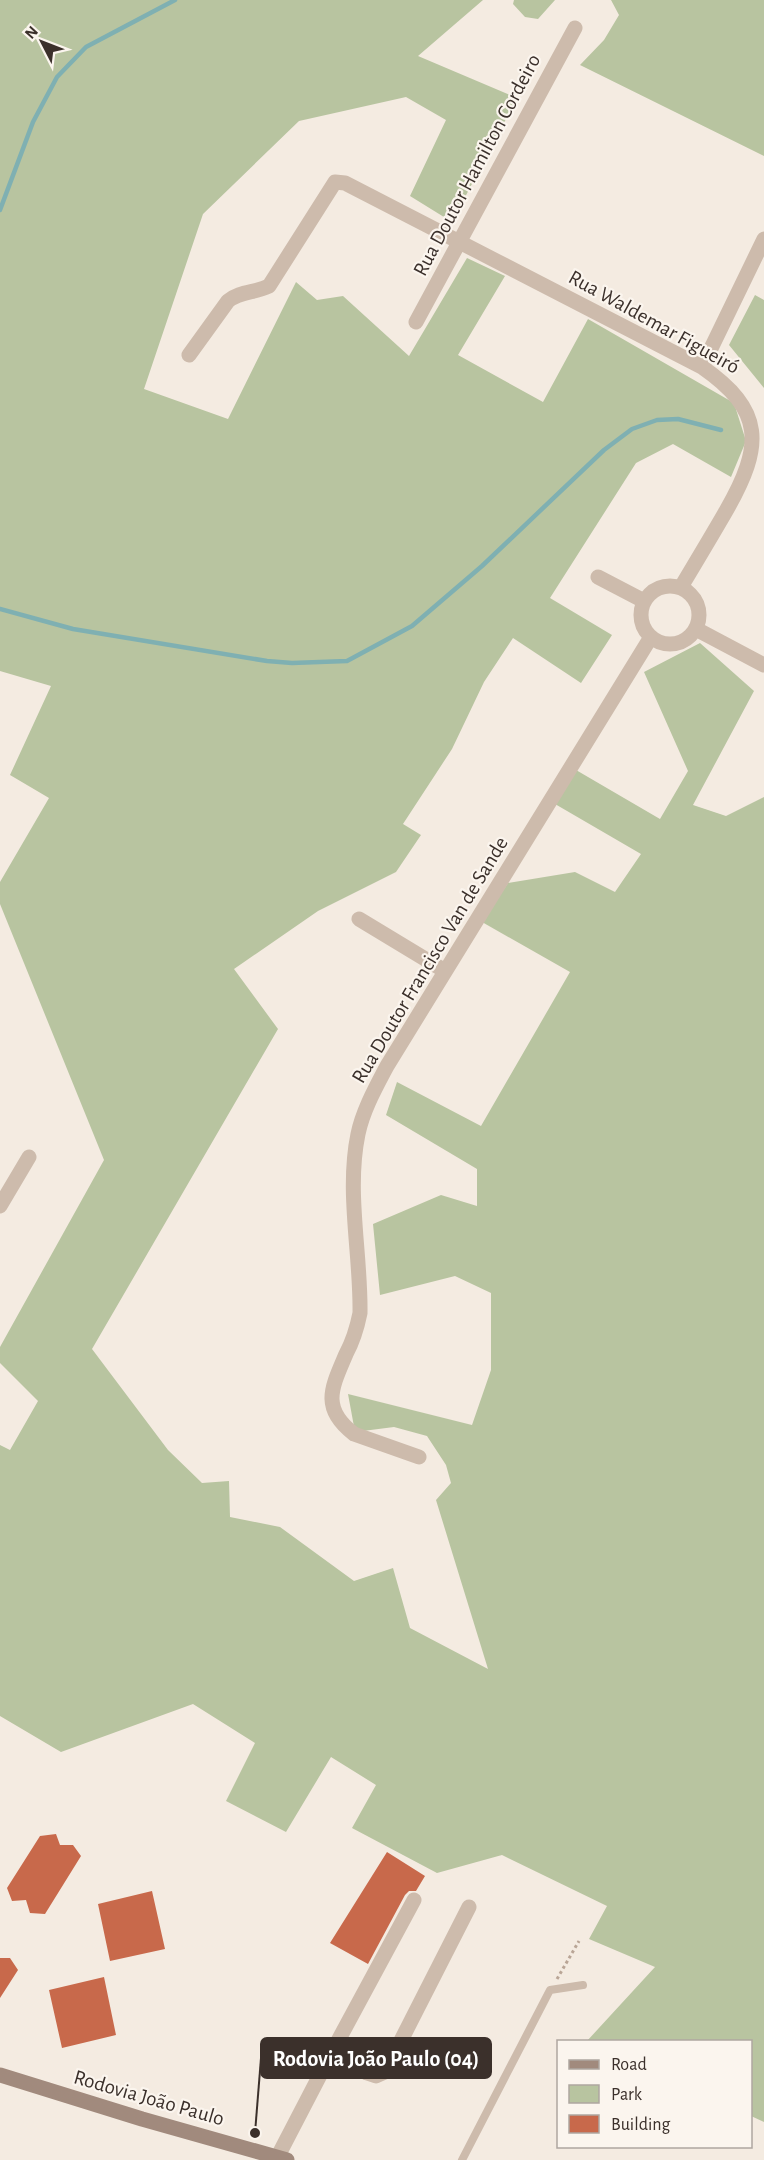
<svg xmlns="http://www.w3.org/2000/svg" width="764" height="2160" font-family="'Alegreya Sans',sans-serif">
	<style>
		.green { fill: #b8c4a0 }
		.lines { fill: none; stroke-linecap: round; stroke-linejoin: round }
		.stream { stroke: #7fb0b2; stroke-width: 4.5 }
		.building { fill: #c8694b }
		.path { stroke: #b9a596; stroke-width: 3; stroke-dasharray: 3 3; stroke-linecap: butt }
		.lane { stroke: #cdbbac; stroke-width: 8 }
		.street { stroke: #cdbbac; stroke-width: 15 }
		.secondary { stroke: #a18a7d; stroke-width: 15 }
		.labels { text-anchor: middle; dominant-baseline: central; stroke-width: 4.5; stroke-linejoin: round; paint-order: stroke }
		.street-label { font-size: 21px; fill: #3b302b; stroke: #fbf5ee }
		.leader { fill: none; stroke: #3b302b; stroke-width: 2 }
		.callout-dot { fill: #3b302b; stroke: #fbf5ee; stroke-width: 2 }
		.callout { fill: #3b302b; stroke: #3b302b; stroke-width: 2 }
		.callout-label { font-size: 22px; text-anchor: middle; font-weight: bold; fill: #fff }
	</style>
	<rect width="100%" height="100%" fill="#f4ebe1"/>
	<!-- green -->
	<path class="green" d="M0,0H483L418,56L517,98L452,222L410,196L446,120L406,97L299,121L203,214L144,389L228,419L296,282L317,300L343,296L409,356L467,258L505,276L458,355L543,402L588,319L734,403L746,441L731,477L673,444L636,463L550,598L612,635L581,683L513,638L484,682L452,749L403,824L421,835L396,872L318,911L234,969L278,1029L92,1349L168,1450L202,1483L229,1481L230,1517L280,1527L354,1581L393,1568L410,1628L488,1669L436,1500L451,1483L446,1465L427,1436L394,1427L355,1432L348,1394L472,1425L491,1370V1293L455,1276L380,1295L373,1224L441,1195L477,1206V1169L386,1115L397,1082L481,1126L570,972L482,922L508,883L575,872L615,892L641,854L555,804L576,770L660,819L688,771L644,672L700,643L754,691L693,805L726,816L764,797V2122L751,2116L750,2042L587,2041L655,1967L589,1939L607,1906L502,1855L437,1873L352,1828L376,1785L331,1757L286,1832L226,1801L255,1743L193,1704L61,1752L0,1716V1445L10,1450L38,1401L0,1363V1347L104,1160L0,904V882L49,798L10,775L51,686L0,671Z
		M514,0H555L538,19L525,17L513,4Z
		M611,0H764V156L580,65L604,40L619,15Z
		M755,295L764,300V388L729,345Z"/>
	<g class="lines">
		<!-- stream -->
		<path class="stream" d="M0,210L33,122L57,77L86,47L175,0
			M0,609L73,629L267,661L292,663L347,661L412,626L482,566L604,450L632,429L657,420L678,419L721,430"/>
	</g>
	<!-- building -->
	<path class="building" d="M56,1834L60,1845H73L81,1856L45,1914L30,1913L26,1900L12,1901L7,1888L40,1836Z
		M387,1852L425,1876L416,1891H409L405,1895L368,1964L330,1943Z
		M152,1891L165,1949L110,1961L98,1904Z
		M0,1958H10L18,1970L0,1998Z
		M104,1977L116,2035L62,2048L49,1990Z"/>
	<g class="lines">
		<!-- path -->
		<path class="path" d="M557,1979L579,1941"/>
		<!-- lane -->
		<path class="lane" d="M462,2160L550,1990L583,1985"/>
		<!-- street -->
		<path class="street" d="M416,322L575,28
			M189,355L228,301C240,291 255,293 269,286L335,182L345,183L702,367C764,410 764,445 726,511C711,537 696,562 681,587
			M702,367L764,239
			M598,577L644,601
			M641 615a29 29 0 1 1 58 0a29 29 0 1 1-58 0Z
			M696,629L764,665
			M359,919L445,971
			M0,1206L29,1157
			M419,1457L354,1434C320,1408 332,1387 346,1354C353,1341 357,1328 360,1313C361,1254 346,1192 358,1134C363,1110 376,1087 387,1066L651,637
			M332,2052L414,1900
			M278,2156L332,2052L367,2073L376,2076L385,2072L469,1907"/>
		<!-- secondary -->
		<path class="secondary" d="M0,2075L142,2119L287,2160"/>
	</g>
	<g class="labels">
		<!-- street labels -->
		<g class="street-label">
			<text transform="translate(477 165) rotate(-62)">Rua Doutor Hamilton Cordeiro</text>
			<text transform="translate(654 322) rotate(29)">Rua Waldemar Figueiró</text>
			<text transform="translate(430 960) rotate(-59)">Rua Doutor Francisco Van de Sande</text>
			<text transform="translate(149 2098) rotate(16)">Rodovia João Paulo</text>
		</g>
	</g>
	<!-- callouts -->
	<path class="leader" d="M255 2133L261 2058"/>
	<circle class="callout-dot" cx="255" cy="2133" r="6"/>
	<rect class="callout" x="261" y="2038" width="230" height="40" rx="6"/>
	<g class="callout-label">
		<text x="376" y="2066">Rodovia João Paulo (04)</text>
	</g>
	<!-- legend -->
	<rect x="557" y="2040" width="195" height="108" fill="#fbf5ee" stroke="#aea6a0" stroke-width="1.5"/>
	<rect x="569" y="2060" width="30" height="9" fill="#a18a7d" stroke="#aea6a0" stroke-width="1.5"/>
	<text x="611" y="2070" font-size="18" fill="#3b302b">Road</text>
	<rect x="569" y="2085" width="30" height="18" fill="#b8c4a0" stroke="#aea6a0" stroke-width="1.5"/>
	<text x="611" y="2100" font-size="18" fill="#3b302b">Park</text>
	<rect x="569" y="2115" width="30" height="18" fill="#c8694b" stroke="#aea6a0" stroke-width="1.5"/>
	<text x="611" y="2130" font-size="18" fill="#3b302b">Building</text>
	<!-- north arrow -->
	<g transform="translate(42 42) rotate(312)" stroke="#fbf5ee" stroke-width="4.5" paint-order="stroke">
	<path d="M0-4.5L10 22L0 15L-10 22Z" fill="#3b302b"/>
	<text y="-9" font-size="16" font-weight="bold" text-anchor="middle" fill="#3b302b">N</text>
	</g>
</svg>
